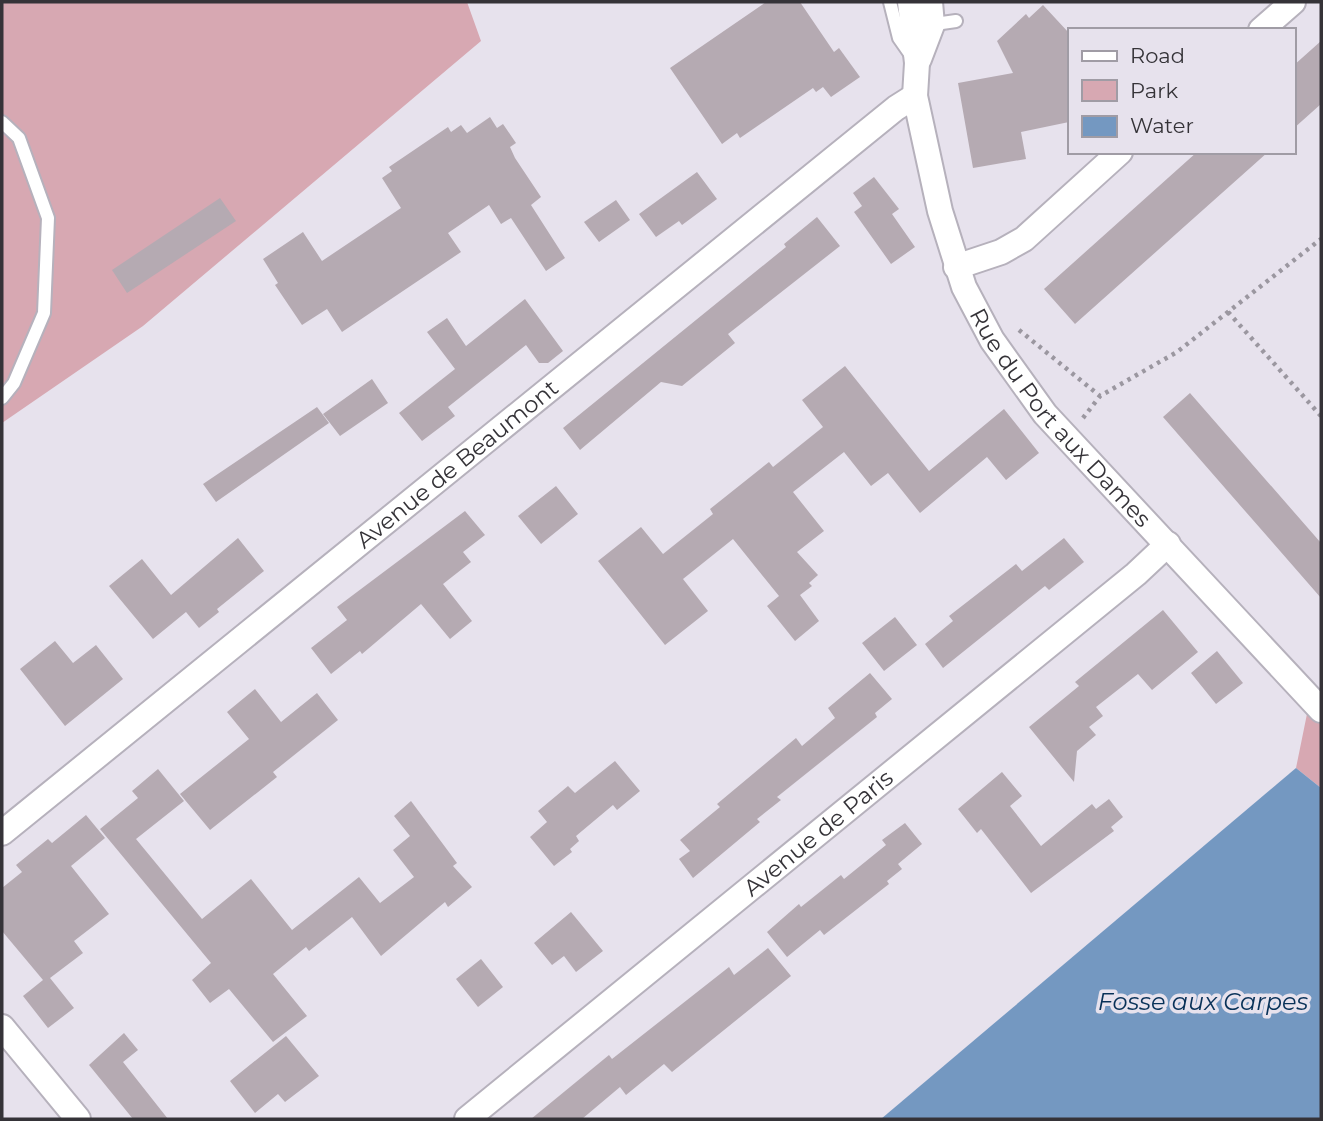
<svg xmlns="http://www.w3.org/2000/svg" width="1323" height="1121" font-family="Montserrat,sans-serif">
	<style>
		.green { fill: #d7a8b2 }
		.water { fill: #7498c1 }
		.building { fill: #b5aab2 }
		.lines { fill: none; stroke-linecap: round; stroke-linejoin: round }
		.service-casing { stroke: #b6b1bc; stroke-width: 16 }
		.minor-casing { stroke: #b6b1bc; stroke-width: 28 }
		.path { stroke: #9b97a0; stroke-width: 4.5; stroke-dasharray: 3.5 5; stroke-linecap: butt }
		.service { stroke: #fff; stroke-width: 12 }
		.minor { stroke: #fff; stroke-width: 24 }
		.labels { text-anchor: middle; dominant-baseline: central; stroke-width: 7; stroke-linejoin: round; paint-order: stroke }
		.street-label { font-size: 23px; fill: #353338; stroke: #e7e2ed }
		.water-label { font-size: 24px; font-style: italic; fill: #083158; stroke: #e7e2ed }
	</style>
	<rect width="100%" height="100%" fill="#e7e2ed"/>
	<!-- green -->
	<path class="green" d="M2,2H467L481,41L143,326L2,423Z
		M1308,709L1321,724V788L1296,768Z"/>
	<!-- water -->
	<path class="water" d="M1296,768L1321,788V1119H881Z"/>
	<!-- building -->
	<path class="building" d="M766,2H800L834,52L839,48L860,77L831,97L823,87L816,92L813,88L740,138L737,133L722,144L670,68Z
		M1043,5L1069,33V122L1021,132L1026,159L973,168L958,83L1013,73L997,41L1026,14L1029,18Z
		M1321,41V104L1293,129V66Z
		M490,117L497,128L503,124L516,143L510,147L515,158L541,197L531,205L565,258L546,271L511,218L501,224L489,205L448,233L461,252L342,332L327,309L302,325L275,285L278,283L263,259L303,232L322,261L401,208L382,178L392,171L389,167L448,127L451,132L461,125L467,133Z
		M1197,152H1268L1075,324L1044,289Z
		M697,172L717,199L682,225L679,221L656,237L639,214Z
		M874,177L899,209L892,214L915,247L891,264L854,212L862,206L853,193Z
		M220,198L236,221L127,293L112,270Z
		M616,200L630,220L599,242L584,222Z
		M817,217L840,246L728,334L735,343L682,386L661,382L580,450L563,428L786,247L784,244Z
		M525,299L563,351L548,363H539L526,345L448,407L455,416L422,441L399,413L455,369L427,332L447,318L466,346Z
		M845,366L929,471L1004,409L1039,453L1006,480L987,457L920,513L888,473L871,486L844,452L793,492L824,531L797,552L818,575L809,583L812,586L800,595L819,621L795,641L767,606L779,596L733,539L683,579L708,611L665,645L598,561L641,527L663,554L713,514L710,509L769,462L773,467L823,427L802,400Z
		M372,379L388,403L340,436L323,414Z
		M1190,393L1321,543V598L1163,417Z
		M317,407L329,423L216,502L203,484Z
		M556,486L578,514L541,544L518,516Z
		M465,511L485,535L463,552L471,562L443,584L472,621L450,639L421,604L362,654L360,651L331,674L311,648L347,620L337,607Z
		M238,538L264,571L217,609L219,612L199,628L186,612L153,639L109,586L142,559L171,595Z
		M1064,538L1084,562L1049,590L1045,586L1025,602L943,668L925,644L953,621L949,616L1016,564L1022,571Z
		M1163,610L1198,652L1152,690L1138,674L1096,707L1103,716L1089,727L1096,735L1077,751L1074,782L1029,727L1079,686L1075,682Z
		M895,617L917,645L884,671L862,643Z
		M55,641L73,663L96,645L123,679L65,726L20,669Z
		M1217,651L1243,683L1216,704L1191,673Z
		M870,673L892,699L875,713L877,717L777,797L781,800L757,819L760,822L693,878L679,859L690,851L680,840L720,807L717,804L796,738L802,746L835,718L828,708Z
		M255,689L281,722L317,693L338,720L273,772L277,777L210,830L180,794L249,739L227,712Z
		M615,761L640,791L617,810L613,805L576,836L579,841L570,849L572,852L554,866L530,837L547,822L538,811L568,786L575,793Z
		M158,769L184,801L136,839L202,919L251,879L292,930L359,877L380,903L414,877L393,850L410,836L394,816L411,801L457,863L453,866L472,887L448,907L445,902L381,956L352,917L309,951L306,947L273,974L307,1016L273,1042L229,989L210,1003L192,980L211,963L100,829L138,798L132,791Z
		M1002,772L1022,796L1010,806L1041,846L1092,804L1096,809L1109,799L1123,817L1111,827L1114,831L1031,893L981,829L977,833L958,809Z
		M86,815L105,838L71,866L109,914L74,941L83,953L50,978L74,1008L48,1028L23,996L43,980L2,931V888L22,872L16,865L48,839L52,843Z
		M905,823L922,844L898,864L902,869L887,881L889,884L824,935L820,930L787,957L767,932L799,904L801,907L841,875L844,879L886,845L882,840Z
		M571,912L603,951L576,972L564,956L552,965L534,943Z
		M768,948L791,976L672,1072L664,1064L626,1095L620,1087L582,1119H531L609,1055L612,1059L729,967L734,975Z
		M481,959L503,987L478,1007L456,979Z
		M124,1033L138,1050L123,1062L168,1119H133L89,1065Z
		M286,1036L319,1076L285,1102L278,1094L255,1113L230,1081Z"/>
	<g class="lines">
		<defs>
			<path id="service" d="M890,2L899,38L913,58
				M928,25L956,21
				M2,122L19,138L48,218L44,313L14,383L2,398"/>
			<g id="minor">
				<path id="s1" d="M910,2L917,63L915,96L940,211L964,287L992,340L1045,414L1321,710"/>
				<path d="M1261,30L1293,2"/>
				<path d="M919,59L932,25L930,2"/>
				<path d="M956,267L1001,252L1024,239L1120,152"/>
				<path id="s2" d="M2,833L896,108L915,96"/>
				<path d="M2,1027L78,1119"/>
				<path id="s3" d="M467,1119L1136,574L1168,544"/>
			</g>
		</defs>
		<!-- service casing -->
		<use href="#service" class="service-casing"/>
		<!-- minor casing -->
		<use href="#minor" class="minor-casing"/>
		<!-- path -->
		<path class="path" d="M1228,312L1321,416
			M1019,330L1100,396
			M1083,418L1100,396L1177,352L1321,239"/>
		<!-- service -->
		<use href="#service" class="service"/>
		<!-- minor -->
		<use href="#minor" class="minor"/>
	</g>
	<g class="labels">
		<!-- street labels -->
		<g class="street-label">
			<text stroke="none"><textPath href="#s1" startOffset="455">Rue du Port aux Dames</textPath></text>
			<text stroke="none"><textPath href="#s2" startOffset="586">Avenue de Beaumont</textPath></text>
			<text stroke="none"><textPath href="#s3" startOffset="453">Avenue de Paris</textPath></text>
		</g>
		<!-- water labels -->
		<g class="water-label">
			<text x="1203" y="1001">Fosse aux Carpes</text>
		</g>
	</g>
	<!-- border -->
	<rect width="1323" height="1121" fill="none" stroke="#353338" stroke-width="7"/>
	<!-- legend -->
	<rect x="1068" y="28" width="228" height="126" fill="#e7e2ed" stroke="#a09ca5" stroke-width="2"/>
	<rect x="1082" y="51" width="35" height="10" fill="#ffffff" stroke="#a09ca5" stroke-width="2"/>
	<text x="1130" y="63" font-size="21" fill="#353338">Road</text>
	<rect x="1082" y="80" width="35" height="21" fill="#d7a8b2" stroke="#a09ca5" stroke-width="2"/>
	<text x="1130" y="98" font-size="21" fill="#353338">Park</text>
	<rect x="1082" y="116" width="35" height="21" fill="#7498c1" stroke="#a09ca5" stroke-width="2"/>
	<text x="1130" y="133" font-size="21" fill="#353338">Water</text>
</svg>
